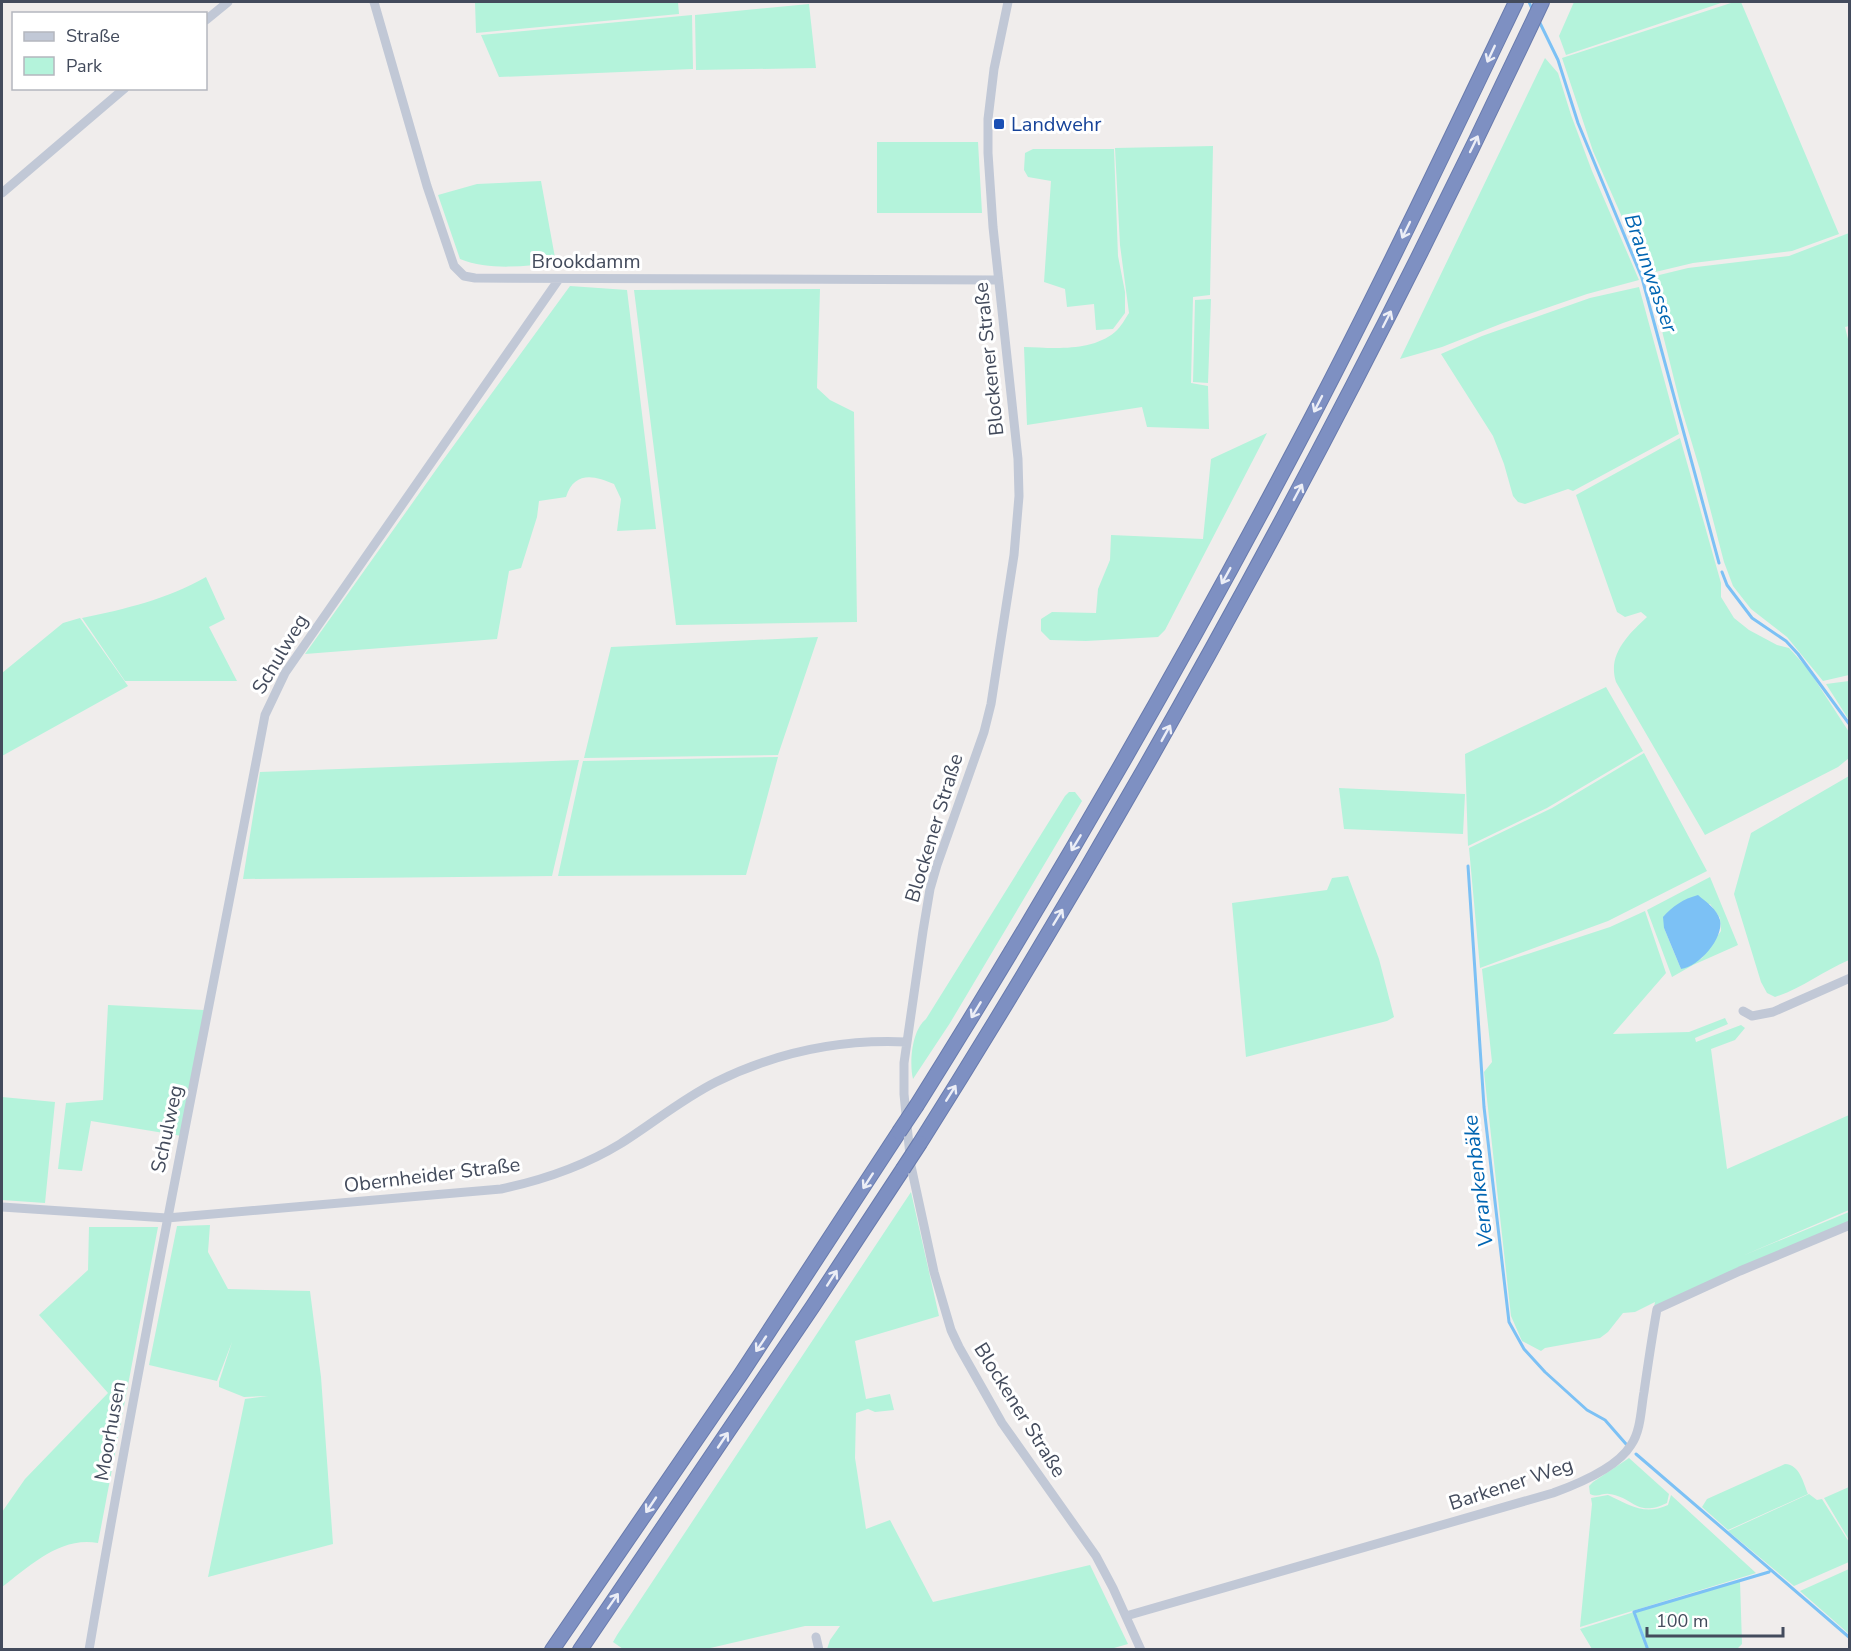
<svg xmlns="http://www.w3.org/2000/svg" width="1851" height="1651" font-family="'Nunito Sans',sans-serif">
	<style>
		.green { fill: #b4f3db; fill-rule: evenodd }
		.water { fill: #7cc1f5 }
		.lines { fill: none; stroke-linecap: round; stroke-linejoin: round }
		.stream { stroke: #7cc1f5; stroke-width: 3 }
		.highway-casing { stroke: #697bad; stroke-width: 16 }
		.minor { stroke: #c1c8d6; stroke-width: 9 }
		.highway { stroke: #7e90c2; stroke-width: 14 }
		.highway-bridge-casing { stroke: #697bad; stroke-width: 16; stroke-linecap: butt }
		.highway-bridge { stroke: #7e90c2; stroke-width: 14 }
		.oneway { stroke: #eceef6 }
		.transit-dot { fill: #1a4fb4; stroke: #fff; stroke-width: 2 }
		.labels { text-anchor: middle; dominant-baseline: central; stroke-width: 6; stroke-linejoin: round; paint-order: stroke }
		.transit-label { font-size: 20px; fill: #164399; stroke: #fff; text-anchor: start }
		.street-label { font-size: 20px; fill: #434b5c; stroke: #fff }
		.water-label { font-size: 21px; font-style: italic; fill: #0065b2; stroke: #fff }
	</style>
	<rect width="100%" height="100%" fill="#f0edec"/>
	<!-- green -->
	<path class="green" d="M475,2H678L679,14L476,33Z
		M1574,2H1724L1566,55L1559,36Z
		M1734,2H1741L1839,234L1792,251L1693,263L1647,274L1593,151L1562,58Z
		M809,4L816,68L696,70L695,15Z
		M692,15L693,69L499,77L481,35Z
		M1545,58L1558,73L1571,115L1592,171L1639,280L1587,294L1503,323L1442,347L1400,359Z
		M877,142H978L982,213H877Z
		M1213,146L1210,295L1193,297L1191,383L1208,386L1209,429L1147,427L1142,407L1027,425L1024,347C1054,348 1091,352 1115,332C1121,327 1125,319 1129,313L1120,245L1115,148Z
		M1033,149H1114L1118,256L1125,292V313L1113,329L1096,330L1094,304L1067,307L1065,289L1044,282L1051,181L1028,177L1024,170L1025,153Z
		M541,181L556,263C525,266 490,271 460,259L438,195L477,184Z
		M1849,233V326L1845,327L1850,347L1849,675L1823,681L1787,637L1751,609L1733,586L1724,562L1700,470L1681,407L1654,299L1647,278L1688,268L1789,256Z
		M570,286L627,290L656,529L617,531L621,499L614,484C594,475 574,471 566,497L539,501L537,517L521,568L509,571L497,639L305,654L438,467Z
		M1639,287L1679,434L1573,491L1568,489L1525,504L1518,502L1513,496L1504,464L1493,436L1441,354L1482,336L1590,298Z
		M820,289L817,388L830,400L854,412L857,622L676,625L634,290Z
		M1211,299L1208,383L1193,382L1195,300Z
		M1267,433L1165,630L1158,637L1086,641L1050,640L1041,631V619L1052,612L1096,613L1098,589L1110,560L1111,535L1203,539L1211,459Z
		M1680,438L1721,583V597L1734,618L1749,630L1777,645L1789,648L1808,669L1849,732V758L1838,767L1705,835L1616,682C1607,654 1629,634 1647,617L1641,612L1625,617L1617,612L1576,495Z
		M206,577L225,619L209,627L237,681H125L82,618C126,609 167,599 206,577Z
		M80,618L128,686L2,756V673L63,623Z
		M818,637L778,755L584,758L611,647Z
		M1849,681H1850L1849,720L1826,684Z
		M1606,687L1643,751L1547,808L1468,846L1465,754Z
		M1644,753L1707,871L1608,921L1480,968L1469,848L1552,808Z
		M778,757L746,875L558,876L583,761Z
		M579,760L552,876L243,879L260,772Z
		M1849,776V960C1823,971 1801,989 1775,997L1767,993L1761,982L1734,894L1751,833Z
		M1339,788L1465,794L1463,834L1344,829Z
		M1069,792H1075L1082,801L950,1023L913,1079C909,1062 912,1030 926,1019L1065,796Z
		M1348,876L1379,959L1394,1017L1387,1021L1246,1057L1232,903L1327,890L1332,878Z
		M1710,877L1738,945L1693,965L1672,977L1647,910ZM1710,904L1720,918L1721,931L1702,958L1681,969L1664,928Z
		M1645,911L1666,973L1613,1034L1689,1032L1725,1018L1728,1024L1695,1038L1696,1042L1741,1025L1745,1028L1735,1040L1711,1049L1727,1169L1849,1115V1210L1742,1256L1849,1212V1223L1654,1307L1655,1302L1635,1312L1623,1313L1608,1332L1600,1338L1545,1348L1541,1351L1522,1341L1511,1316L1484,1072L1492,1062L1482,969L1610,927Z
		M108,1005L204,1010L182,1136L91,1121L82,1171L58,1169L66,1103L103,1100Z
		M2,1097L55,1102L45,1203L2,1200Z
		M911,1192L939,1316L855,1341L866,1399L890,1394L894,1410L875,1412L868,1409L856,1413L855,1458L866,1529L890,1520L933,1602L1090,1565L1128,1644L1107,1650L827,1649L830,1640L840,1626H805L706,1649H623L613,1642L617,1635Z
		M210,1225L208,1252L228,1289L310,1291L321,1377L333,1544L208,1577L245,1399L268,1396L244,1397L219,1387V1382L232,1342L217,1381L149,1365L177,1226Z
		M89,1227H158L98,1543C60,1536 30,1566 2,1587V1512L25,1479L108,1393L39,1315L88,1270Z
		M1629,1458L1669,1494L1667,1503C1636,1518 1634,1497 1609,1494C1602,1493 1598,1498 1590,1494L1589,1486L1593,1482Z
		M1785,1464C1800,1465 1803,1482 1808,1494L1728,1530L1702,1507L1707,1499Z
		M1849,1487V1540L1824,1498Z
		M1809,1494L1817,1500L1822,1499L1849,1542V1562L1794,1586L1728,1531Z
		M1608,1495C1630,1505 1644,1516 1668,1505L1671,1495L1756,1573L1580,1627L1592,1504L1591,1498Z
		M1849,1569V1634L1800,1591Z
		M1740,1581L1742,1644L1737,1649H1649L1635,1611Z
		M1634,1612L1648,1649H1592L1580,1629Z"/>
	<!-- water -->
	<path class="water" d="M1698,895C1706,902 1717,909 1720,920C1724,938 1699,967 1681,969L1664,928L1663,917C1673,906 1683,899 1698,895Z"/>
	<g class="lines">
		<!-- stream -->
		<path class="stream" d="M1529,2L1533,11
			M1538,19L1558,60L1578,123L1642,278L1719,563
			M1722,572L1727,585L1752,618L1786,641L1798,654L1850,725
			M1468,866L1484,1107L1509,1322L1524,1349L1545,1372L1587,1410L1605,1420L1626,1444
			M1636,1454L1850,1638
			M1648,1650L1634,1612L1769,1572"/>
		<defs>
			<path id="highway" d="M917,1105C1058,880 1190,650 1313,415C1384,279 1450,140 1516,2
				M920,1143C1151,776 1358,394 1542,2
				M552,1650L741,1374L899,1132
				M580,1650L813,1306L903,1169"/>
		</defs>
		<!-- highway casing -->
		<use href="#highway" class="highway-casing"/>
		<!-- minor -->
		<path class="minor" d="M374,2L427,186L454,266L464,276L475,278L998,280
			M1008,2L994,69L988,119V153L993,227L1018,459L1019,496L1014,555L991,704L984,732L937,865L930,889L923,931L904,1063V1094L911,1166L934,1272L951,1330L959,1347L1002,1423L1096,1556L1113,1588L1141,1650
			M206,20L228,2
			M2,193L125,88
			M1743,1011L1752,1016L1773,1012L1850,978
			M2,1207L167,1218L501,1189C543,1180 584,1166 620,1144C652,1124 682,1099 716,1082C777,1052 839,1039 906,1042
			M1126,1616L1553,1493C1578,1484 1617,1468 1631,1445C1641,1431 1641,1408 1644,1392C1648,1364 1652,1337 1657,1309L1740,1271L1850,1225
			M816,1637L819,1650
			M89,1650C142,1337 206,1026 265,715L285,673L559,279"/>
		<!-- highway -->
		<use href="#highway" class="highway"/>
		<defs>
			<path id="highway-bridge" d="M899,1132L917,1105
				M903,1169L920,1143"/>
		</defs>
		<!-- highway-bridge casing -->
		<use href="#highway-bridge" class="highway-bridge-casing"/>
		<!-- highway-bridge -->
		<use href="#highway-bridge" class="highway-bridge"/>
	</g>
	<!-- one-way arrows -->
	<defs><path id="oneway-shaft" d="M-6 0H5M1.5-3L5.5 0L1.5 3" fill="none" stroke-width="1.6" stroke-linecap="round" stroke-linejoin="round" transform="scale(1.5)"/></defs>
	<g class="oneway">
		<use href="#oneway-shaft" transform="translate(1491 54) rotate(115)"/>
		<use href="#oneway-shaft" transform="translate(1474 144) rotate(-64)"/>
		<use href="#oneway-shaft" transform="translate(1406 230) rotate(116)"/>
		<use href="#oneway-shaft" transform="translate(1387 319) rotate(-63)"/>
		<use href="#oneway-shaft" transform="translate(1318 404) rotate(117)"/>
		<use href="#oneway-shaft" transform="translate(1298 492) rotate(-62)"/>
		<use href="#oneway-shaft" transform="translate(1226 576) rotate(119)"/>
		<use href="#oneway-shaft" transform="translate(1166 733) rotate(-61)"/>
		<use href="#oneway-shaft" transform="translate(1076 843) rotate(121)"/>
		<use href="#oneway-shaft" transform="translate(1058 917) rotate(-59)"/>
		<use href="#oneway-shaft" transform="translate(976 1010) rotate(121)"/>
		<use href="#oneway-shaft" transform="translate(951 1093) rotate(-58)"/>
		<use href="#oneway-shaft" transform="translate(868 1181) rotate(123)"/>
		<use href="#oneway-shaft" transform="translate(832 1278) rotate(-57)"/>
		<use href="#oneway-shaft" transform="translate(761 1344) rotate(124)"/>
		<use href="#oneway-shaft" transform="translate(723 1440) rotate(-56)"/>
		<use href="#oneway-shaft" transform="translate(651 1505) rotate(124)"/>
		<use href="#oneway-shaft" transform="translate(613 1601) rotate(-55)"/>
	</g>
	<!-- markers -->
	<rect class="transit-dot" x="993" y="118" width="12" height="12" rx="3"/>
	<g class="labels">
		<!-- transit labels -->
		<g class="transit-label">
			<text x="1011" y="124">Landwehr</text>
		</g>
		<!-- street labels -->
		<g class="street-label">
			<text x="586" y="261">Brookdamm</text>
			<text transform="translate(989 359) rotate(-96)">Blockener Straße</text>
			<text transform="translate(280 654) rotate(-59)">Schulweg</text>
			<text transform="translate(934 828) rotate(-73)">Blockener Straße</text>
			<text transform="translate(167 1129) rotate(-78)">Schulweg</text>
			<text transform="translate(432 1175) rotate(-7)">Obernheider Straße</text>
			<text transform="translate(1020 1410) rotate(58)">Blockener Straße</text>
			<text transform="translate(110 1431) rotate(-80)">Moorhusen</text>
			<text transform="translate(1511 1484) rotate(-18)">Barkener Weg</text>
		</g>
		<!-- water labels -->
		<g class="water-label">
			<text transform="translate(1651 273) rotate(71)">Braunwasser</text>
			<text transform="translate(1478 1181) rotate(-97)">Verankenbäke</text>
		</g>
	</g>
	<!-- border -->
	<rect width="1851" height="1651" fill="none" stroke="#434b5c" stroke-width="6"/>
	<!-- legend -->
	<rect x="12" y="12" width="195" height="78" fill="#ffffff" stroke="#b4b7be" stroke-width="1.5"/>
	<rect x="24" y="32" width="30" height="9" fill="#c1c8d6" stroke="#b4b7be" stroke-width="1.5"/>
	<text x="66" y="42" font-size="18" fill="#434b5c">Straße</text>
	<rect x="24" y="57" width="30" height="18" fill="#b4f3db" stroke="#b4b7be" stroke-width="1.5"/>
	<text x="66" y="72" font-size="18" fill="#434b5c">Park</text>
	<!-- scale -->
	<path d="M1647 1627v9h136v-9" fill="none" stroke="#434b5c" stroke-width="3"/>
	<text x="1656" y="1627" font-size="18" fill="#434b5c" stroke="#ffffff" stroke-width="4.5" paint-order="stroke">100 m</text>
</svg>
